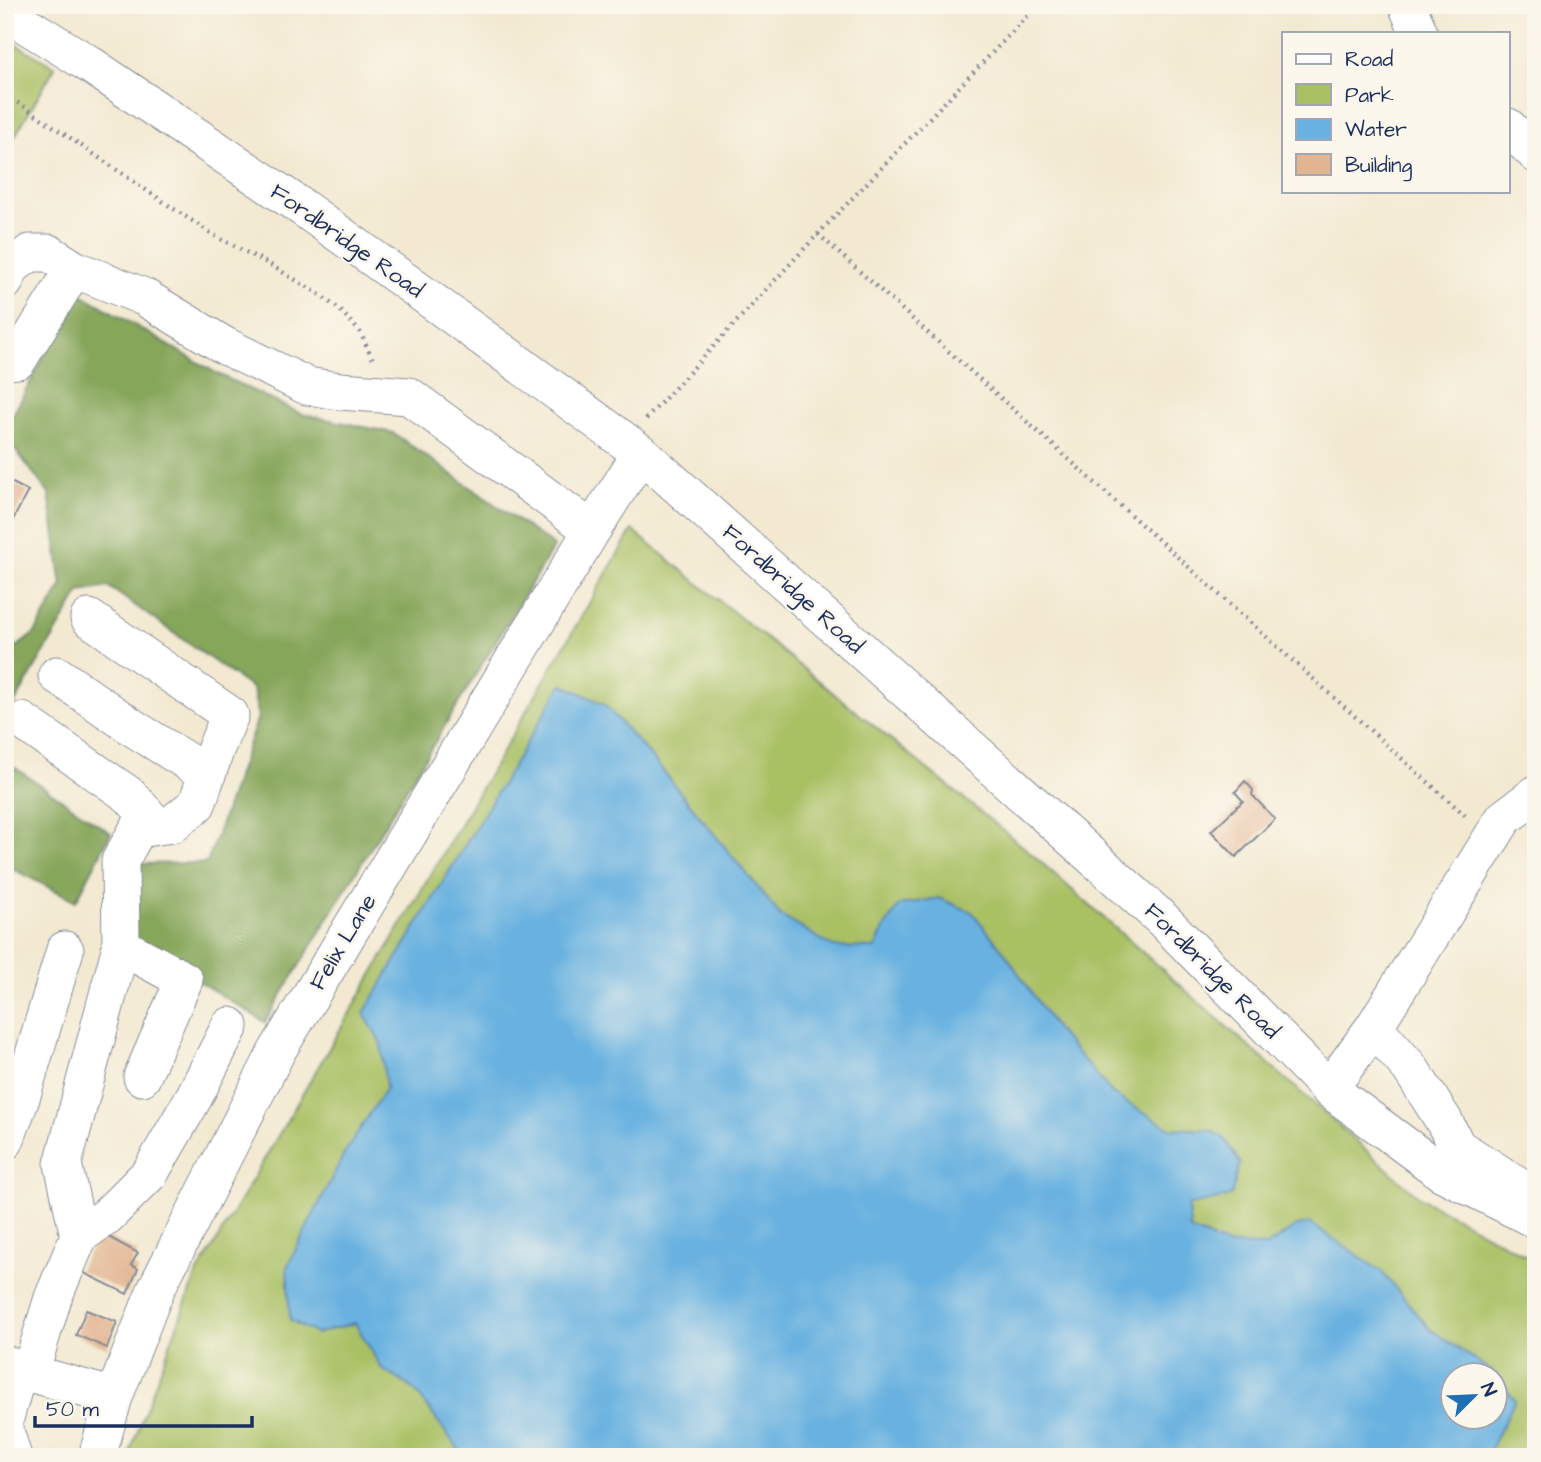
<svg xmlns="http://www.w3.org/2000/svg" width="1541" height="1462" font-family="'Architects Daughter',sans-serif">
	<style>
		.green { fill: #a9c064; stroke: #627861; stroke-width: 2; fill-rule: evenodd }
		.forest { fill: #86a65a; stroke: #506a5c; stroke-width: 2 }
		.water { fill: #68b1e0; stroke: #42709f; stroke-width: 2 }
		.building { fill: #e2b490 }
		.lines { fill: none; stroke-linecap: round; stroke-linejoin: round }
		.minor-casing { stroke: #878c98; stroke-width: 39 }
		.path { stroke: #878c98; stroke-width: 4.5; stroke-dasharray: 2 5; stroke-linecap: butt }
		.minor { stroke: #fff; stroke-width: 37 }
		.labels { text-anchor: middle; dominant-baseline: central; stroke-width: 5; stroke-linejoin: round; paint-order: stroke }
		.street-label { font-size: 23px; fill: #1b2f5e; stroke: #fbf7ec }
	</style>
	<rect width="100%" height="100%" fill="#fbf7ec"/>
	<filter id="ink" filterUnits="userSpaceOnUse"><feTurbulence type="fractalNoise" baseFrequency=".0143" numOctaves="2"/><feDisplacementMap in="SourceGraphic" scale="14" xChannelSelector="R" yChannelSelector="G"/><feConvolveMatrix kernelMatrix="1 2 1 2 8 2 1 2 1" color-interpolation-filters="sRGB"/></filter>
	<filter id="wash" filterUnits="userSpaceOnUse"><feTurbulence type="fractalNoise" baseFrequency=".00686" numOctaves="4" result="noise"/><feDisplacementMap in="SourceGraphic" scale="28" xChannelSelector="R" yChannelSelector="G"/><feGaussianBlur stdDeviation="1.57" result="paint"/><feColorMatrix in="noise" values="0 0 0 0 0 0 0 0 0 0 0 0 0 0 0 0 0 1.4 0 .05"/><feComposite in="paint" operator="in"/></filter>
	<g filter="url(#wash)">
		<rect width="100%" height="100%" fill="#f3e9d1"/>
		<!-- green -->
		<path class="green" d="M5,38L55,67L5,153Z
			M632,530L1026,849L1419,1197L1536,1261V1457H128L195,1278ZM1454,1374H1496V1416H1454Z"/>
		<!-- forest -->
		<path class="forest" d="M78,292L218,374L301,414L393,433L554,546L265,1022L133,941L130,864L207,863L258,717L253,689L109,587L80,592L5,719V656L35,633L62,586L49,494L5,436V430Z
			M5,761L111,833L76,901L13,869L7,887L5,886Z"/>
		<!-- water -->
		<path class="water" d="M562,684L604,704L653,759L781,916L834,947L875,948L886,925L900,905L939,898L972,912L1005,953L1056,1029L1114,1095L1170,1128L1210,1130L1224,1138L1240,1163L1231,1196L1188,1206L1190,1230L1228,1245L1267,1246L1295,1227L1310,1223L1381,1271L1430,1329L1490,1370L1494,1374H1454V1416H1496V1377L1515,1400L1486,1457H464L414,1389L382,1369L355,1323L316,1334L290,1320L287,1267L344,1154L386,1088L381,1044L364,1013Z"/>
		<g id="blocks">
			<!-- building -->
			<path class="building" d="M5,479L28,491L5,535Z
				M1245,781L1253,790L1252,795L1275,819L1236,857L1211,831L1243,801L1235,792Z
				M101,1233L138,1253L131,1265L138,1269L127,1294L78,1270Z
				M86,1310L117,1322L107,1348L76,1335Z"/>
		</g>
	</g>
	<g filter="url(#ink)">
		<use href="#blocks" fill-opacity="0" stroke="#878c98" stroke-width="2"/>
		<g class="lines">
			<defs>
				<path id="minor" d="M1407,5L1419,33
					M5,12L89,64L303,208L405,281L641,453L1162,919L1329,1089L1441,1172L1536,1220
					M1508,127L1536,154
					M5,281L12,266L30,253H49L74,269
					M5,361L18,360L74,269L144,297L225,346L307,386L340,391L409,396L592,530
					M57,675L135,729L207,774
					M22,721L129,795L157,826
					M121,946L184,980L142,1077
					M1374,1027L1410,1068L1444,1121L1457,1147L1529,1192
					M1329,1089L1374,1027L1504,818L1536,794
					M5,1141L21,1098L65,950
					M79,1236L63,1164L121,946L120,861L138,829L172,824L197,804L216,748L230,715L89,618
					M5,1364L30,1373L114,1397
					M30,1373L53,1298L79,1236L107,1216L150,1173L194,1097L230,1026
					M5,1418L19,1369
					M5,1431L13,1457
					M97,1457L114,1397L156,1289L277,1051L592,530L641,453"/>
			</defs>
			<!-- minor casing -->
			<use href="#minor" class="minor-casing"/>
			<!-- path -->
			<path class="path" d="M5,96L22,105L171,207L217,237L267,263L316,292L340,310L360,332L374,362
				M818,234L1468,818
				M646,419L818,234L1038,5"/>
			<!-- minor -->
			<use href="#minor" class="minor"/>
		</g>
	</g>
	<g class="labels">
		<!-- street labels -->
		<g class="street-label">
			<text transform="translate(347 241) rotate(35)">Fordbridge Road</text>
			<text transform="translate(793 589) rotate(42)">Fordbridge Road</text>
			<text transform="translate(343 942) rotate(-59)">Felix Lane</text>
			<text transform="translate(1212 971) rotate(45)">Fordbridge Road</text>
		</g>
	</g>
	<!-- margin -->
	<rect width="1541" height="1462" fill="none" stroke="#fbf7ec" stroke-width="28"/>
	<!-- legend -->
	<rect x="1282" y="32" width="228" height="161" fill="#fbf7ec" stroke="#a1a7b3" stroke-width="2"/>
	<rect x="1296" y="54" width="35" height="10" fill="#ffffff" stroke="#a1a7b3" stroke-width="2"/>
	<text x="1345" y="66" font-size="21" fill="#1b2f5e">Road</text>
	<rect x="1296" y="84" width="35" height="21" fill="#a9c064" stroke="#a1a7b3" stroke-width="2"/>
	<text x="1345" y="102" font-size="21" fill="#1b2f5e">Park</text>
	<rect x="1296" y="119" width="35" height="21" fill="#68b1e0" stroke="#a1a7b3" stroke-width="2"/>
	<text x="1345" y="136" font-size="21" fill="#1b2f5e">Water</text>
	<rect x="1296" y="154" width="35" height="21" fill="#e2b490" stroke="#a1a7b3" stroke-width="2"/>
	<text x="1345" y="172" font-size="21" fill="#1b2f5e">Building</text>
	<!-- north arrow -->
	<g transform="translate(1474 1396) rotate(66)"><circle r="33" fill="#fbf7ec" stroke="#a1a7b3" stroke-width="2"/>
	<path d="M0-5L12 26L0 18L-12 26Z" fill="#1f6fb2"/>
	<text y="-10" font-size="19" font-weight="bold" text-anchor="middle" fill="#1b2f5e">N</text>
	</g>
	<!-- scale -->
	<path d="M35 1416v10h217v-10" fill="none" stroke="#1b2f5e" stroke-width="3.5"/>
	<text x="46" y="1416" font-size="21" fill="#1b2f5e" stroke="#fbf7ec" stroke-width="5" paint-order="stroke">50 m</text>
</svg>
